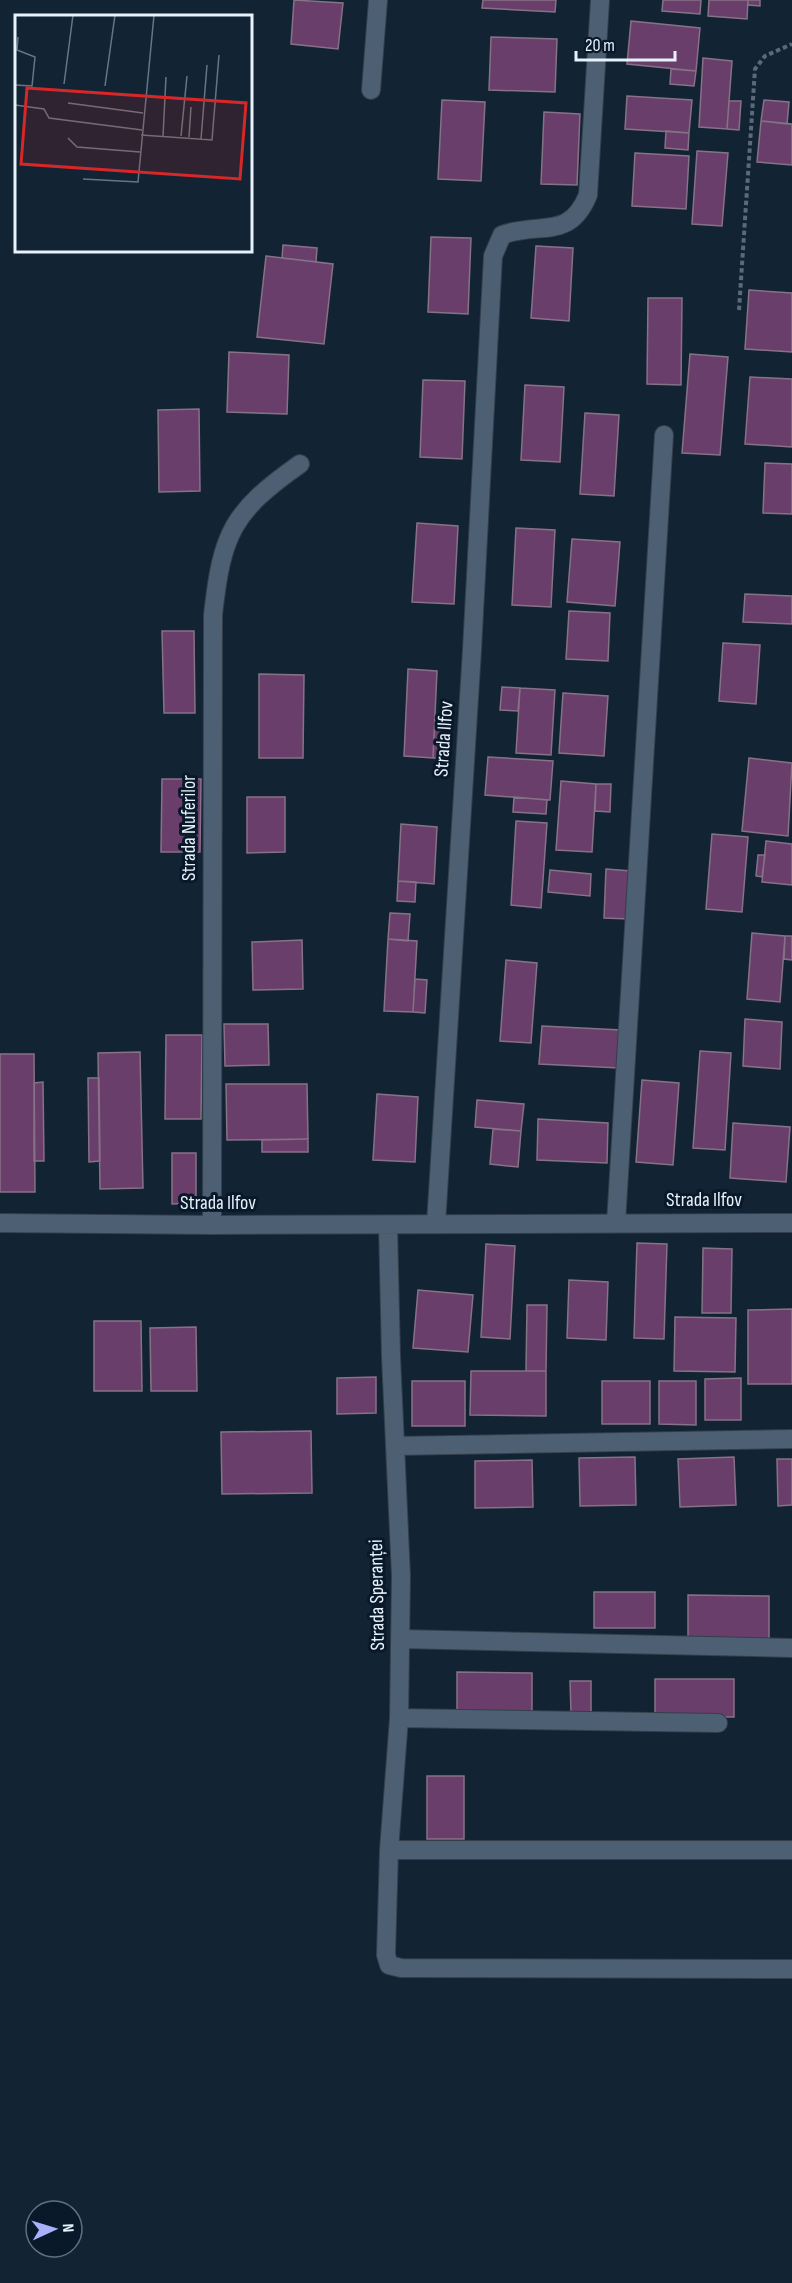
<svg xmlns="http://www.w3.org/2000/svg" width="792" height="2283" font-family="'Sofia Sans Condensed',sans-serif">
	<style>
		.building { fill: #6a3e6b; stroke: #867286; stroke-width: 1.5 }
		.lines { fill: none; stroke-linecap: round; stroke-linejoin: round }
		.minor-casing { stroke: #333f4c; stroke-width: 20 }
		.path { stroke: #5b6a78; stroke-width: 4; stroke-dasharray: 4.5 3; stroke-linecap: butt }
		.minor { stroke: #4d6073; stroke-width: 18 }
		.labels { text-anchor: middle; dominant-baseline: central; stroke-width: 6; stroke-linejoin: round; paint-order: stroke }
		.street-label { font-size: 20px; fill: #e7f2fd; stroke: #091929 }
		.inset-road { fill: none; stroke: #677684; stroke-width: 1.5 }
		.view { fill: #d62828; fill-opacity: 0.15; stroke: #d62828; stroke-width: 3 }
		.inset-edge { fill: none; stroke: #e7f2fd; stroke-width: 3 }
	</style>
	<rect width="100%" height="100%" fill="#122333"/>
	<!-- building -->
	<path class="building" d="M294,0L343,3L338,49L291,44Z
		M483,0H556L555,12L482,8Z
		M663,0H701L700,14L662,11Z
		M709,0H748L747,19L708,16Z
		M748,0H760V6L748,5Z
		M631,21L700,28L696,71L627,64Z
		M491,37L557,39L555,92L489,90Z
		M703,58L732,61L727,129L699,127Z
		M671,69L696,71L694,86L670,84Z
		M627,96L692,100L689,133L625,129Z
		M442,100L485,102L481,181L438,179Z
		M764,100L789,102L787,124L761,121Z
		M729,101H741L739,130L727,129Z
		M544,112L580,114L577,185L541,184Z
		M761,121L792,124V165L757,162Z
		M666,131L689,133L688,150L665,148Z
		M697,151L728,153L722,226L692,224Z
		M635,153L689,156L686,209L632,206Z
		M431,237L471,238L468,314L428,312Z
		M283,245L317,248L316,262L282,258Z
		M536,246L573,248L569,321L531,318Z
		M266,256L333,264L324,344L257,337Z
		M749,290L792,293V352L745,349Z
		M648,298H682L681,385L647,384Z
		M229,352L289,355L287,414L227,412Z
		M690,354L728,357L720,455L682,453Z
		M750,377L792,379V447L745,444Z
		M423,380L465,381L462,459L420,457Z
		M525,385L564,387L560,462L521,460Z
		M199,409L200,491L159,492L158,410Z
		M585,413L619,415L614,496L580,494Z
		M765,463L792,464V514L763,513Z
		M417,523L458,526L454,604L412,602Z
		M516,528L555,530L551,607L512,605Z
		M572,539L620,542L615,606L567,602Z
		M745,594L792,596V624L743,622Z
		M569,611L610,613L608,661L566,659Z
		M162,631H194L195,713H164Z
		M723,643L760,645L756,704L719,701Z
		M408,669L437,671L433,758L404,756Z
		M259,674L304,675L303,758H259Z
		M502,687L520,688L518,711L500,710Z
		M520,688L555,690L551,755L516,753Z
		M563,693L608,696L604,756L559,753Z
		M435,720L445,721L443,758H433Z
		M488,757L553,761L550,800L485,795Z
		M749,758L792,763L788,836L742,831Z
		M162,779H201L200,852H161Z
		M561,781L596,784L592,852L556,850Z
		M596,784H611L610,812L595,811Z
		M247,797H285V852L247,853Z
		M514,797L547,800L546,814L513,812Z
		M516,821L547,823L541,908L511,905Z
		M401,824L437,827L434,884L398,881Z
		M712,834L748,837L742,912L706,909Z
		M766,841L792,844V885L762,882Z
		M758,855H765L762,877L756,876Z
		M606,869L631,871L629,919L604,918Z
		M550,870L591,874L590,896L548,892Z
		M398,881L416,882L415,902L397,901Z
		M390,913L410,914L408,941L388,939Z
		M752,933L785,936L780,1002L747,999Z
		M785,936H792V960L784,959Z
		M388,939L417,941L413,1012L384,1011Z
		M302,940L303,989L253,990L252,942Z
		M506,960L537,963L531,1043L500,1041Z
		M415,979L427,980L425,1013L413,1012Z
		M745,1019L782,1022L780,1069L743,1066Z
		M224,1024H268L269,1065L225,1066Z
		M542,1026L621,1030L619,1068L539,1064Z
		M166,1035H202L201,1119H165Z
		M700,1051L731,1053L725,1150L693,1148Z
		M140,1052L143,1188L100,1189L98,1053Z
		M0,1054H34L35,1192H0Z
		M88,1078H99L100,1161L89,1162Z
		M642,1080L679,1083L673,1165L636,1162Z
		M43,1082L44,1161H34V1083Z
		M226,1084H307L308,1139L227,1140Z
		M377,1094L418,1097L415,1162L373,1160Z
		M477,1100L524,1104L521,1131L475,1127Z
		M538,1119L608,1123L607,1163L537,1160Z
		M733,1123L790,1127L786,1182L730,1178Z
		M493,1129L521,1131L518,1167L490,1164Z
		M308,1139V1152H262V1140Z
		M172,1153H196V1203L172,1204Z
		M637,1243L667,1244L664,1339L634,1338Z
		M486,1244L515,1246L510,1339L481,1337Z
		M703,1248L732,1249L731,1313H702Z
		M569,1280L608,1282L606,1340L567,1338Z
		M418,1290L473,1295L468,1352L413,1348Z
		M527,1305H547L546,1371H526Z
		M792,1309V1384H748V1310Z
		M675,1317L736,1318L735,1372L674,1371Z
		M94,1321H141L142,1391H94Z
		M196,1327L197,1391H151L150,1328Z
		M471,1371H546V1416L470,1415Z
		M376,1377V1413L337,1414V1378Z
		M741,1378V1420H705V1379Z
		M412,1381H465V1426H412Z
		M602,1381H650V1424H602Z
		M659,1381H696V1425L659,1424Z
		M311,1431L312,1493L222,1494L221,1432Z
		M635,1457L636,1505L580,1506L579,1458Z
		M734,1457L736,1505L680,1507L678,1459Z
		M777,1459H792V1505L778,1506Z
		M532,1460L533,1507L475,1508V1461Z
		M594,1592H655V1628H594Z
		M688,1595L769,1596V1639H688Z
		M457,1672L532,1673V1713L457,1712Z
		M655,1679H734V1717H655Z
		M570,1681H591V1713H571Z
		M427,1776H464V1839H427Z"/>
	<g class="lines">
		<defs>
			<path id="minor" d="M371,90L378,0
				M0,1223L212,1225L792,1223
				M616,1223L664,435
				M436,1224L472,650L493,256L502,235C541,221 569,241 588,195L600,0
				M212,1225L213,615C222,533 232,512 300,464
				M388,1225L391,1357L401,1576L399,1718L389,1850L386,1955L389,1965L401,1968L792,1969
				M395,1446L792,1439
				M401,1639L792,1648
				M399,1718L718,1723
				M389,1850H792"/>
		</defs>
		<!-- minor casing -->
		<use href="#minor" class="minor-casing"/>
		<!-- path -->
		<path class="path" d="M739,310L755,69L765,56L792,44"/>
		<!-- minor -->
		<use href="#minor" class="minor"/>
	</g>
	<g class="labels">
		<!-- street labels -->
		<g class="street-label">
			<text transform="translate(444 739) rotate(-86)">Strada Ilfov</text>
			<text transform="translate(189 828) rotate(-90)">Strada Nuferilor</text>
			<text x="704" y="1200">Strada Ilfov</text>
			<text x="218" y="1203">Strada Ilfov</text>
			<text transform="translate(377 1595) rotate(-91)">Strada Speranței</text>
		</g>
	</g>
	<!-- overview -->
	<g transform="translate(15 15)">
		<rect width="237" height="237" fill="#122333"/>
		<path class="inset-road" d="M49,69L58,0M0,70L17,71L20,42L2,35L3,22M90,71L100,0M53,88L128,98M0,90L29,94L34,103L127,115M126,120L197,125L204,40M148,121L151,62M166,121L172,61M174,122L176,92M53,123L62,132L125,137M186,124L192,50M68,164L123,167L139,0"/>
		<path class="view" d="M12,73L231,88L225,164L6,149Z"/>
		<rect width="237" height="237" class="inset-edge"/>
	</g>
	<!-- north arrow -->
	<g transform="translate(54 2229) rotate(86)"><circle r="28" fill="#091929" stroke="#62707e" stroke-width="1.5"/>
	<path d="M0-4.5L10 22L0 15L-10 22Z" fill="#a9b0fc"/>
	<text y="-9" font-size="16" font-weight="bold" text-anchor="middle" fill="#e7f2fd">N</text>
	</g>
	<!-- scale -->
	<path d="M576 51v9h99v-9" fill="none" stroke="#e7f2fd" stroke-width="3"/>
	<text x="585" y="51" font-size="18" fill="#e7f2fd" stroke="#091929" stroke-width="4.5" paint-order="stroke">20 m</text>
</svg>
